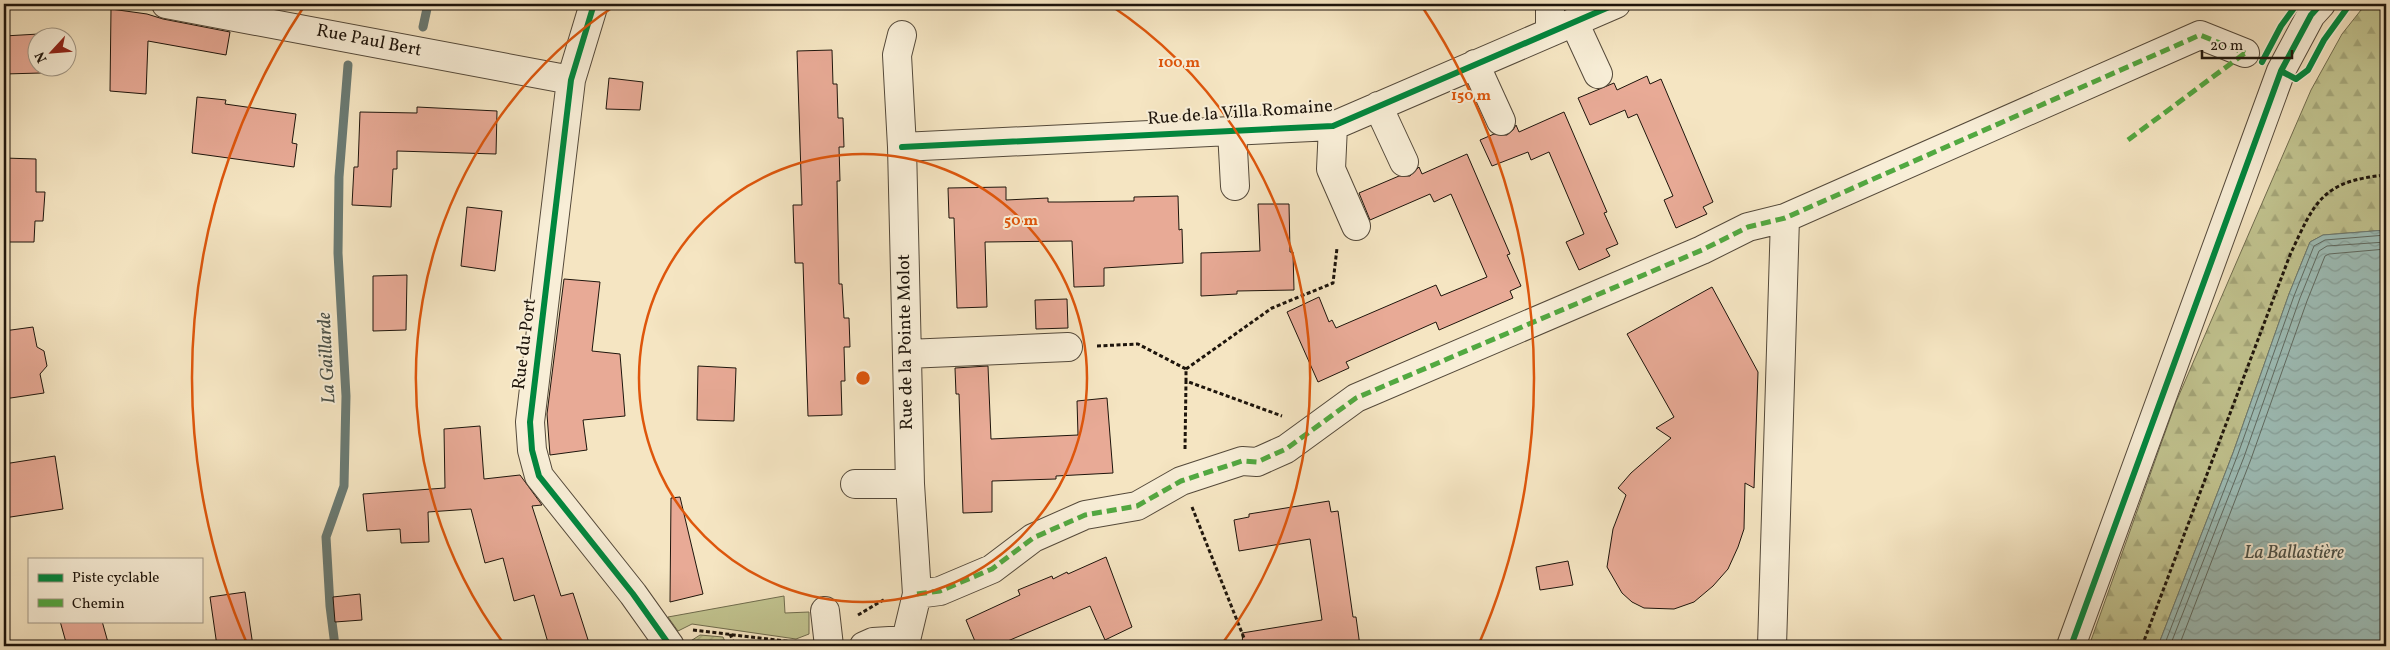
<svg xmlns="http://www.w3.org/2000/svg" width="2390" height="650" font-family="Vollkorn,serif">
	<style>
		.grass { fill: #c1c38f; stroke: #706c4e }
		.forest { fill: url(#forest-firs); stroke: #706c4e }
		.garden { fill: url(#garden-furrows); stroke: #706c4e }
		.water { fill: url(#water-waves); stroke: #6a7a73 }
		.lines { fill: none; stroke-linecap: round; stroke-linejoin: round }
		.shore { stroke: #5e6a62; stroke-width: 1 }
		.stream { stroke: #6a7a73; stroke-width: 9 }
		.building { fill: #e8aa96; stroke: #1e150c }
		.minor-casing { stroke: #54493a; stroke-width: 30 }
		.path { stroke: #1e150c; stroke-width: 3; stroke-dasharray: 4 2.5; stroke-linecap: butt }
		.minor { stroke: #f8eed7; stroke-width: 28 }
		.quiet { stroke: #52a941; stroke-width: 5; stroke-dasharray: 10 5; stroke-linecap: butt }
		.cycleway-casing { stroke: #f8eed7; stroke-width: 9 }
		.cycleway { stroke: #00873e; stroke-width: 6 }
		.ring { fill: none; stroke: #de560c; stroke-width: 2.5 }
		.labels { text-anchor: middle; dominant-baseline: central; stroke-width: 4; stroke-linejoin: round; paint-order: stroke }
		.street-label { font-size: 18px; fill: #1e150c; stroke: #f8eed7 }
		.water-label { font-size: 19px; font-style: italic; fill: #4a5048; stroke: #f8eed7 }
		.centre { fill: #de560c; stroke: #f8eed7; stroke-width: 2.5 }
		.ring-label { font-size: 15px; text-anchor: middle; font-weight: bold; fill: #de560c; stroke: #f8eed7; stroke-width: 4; stroke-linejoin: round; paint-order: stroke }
	</style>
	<defs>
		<pattern id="forest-firs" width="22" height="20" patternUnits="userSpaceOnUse" patternTransform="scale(1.25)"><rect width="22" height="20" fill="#c1c38f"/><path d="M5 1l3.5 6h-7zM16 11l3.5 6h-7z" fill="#a5a77a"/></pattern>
		<pattern id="garden-furrows" width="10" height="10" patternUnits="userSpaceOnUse" patternTransform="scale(1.25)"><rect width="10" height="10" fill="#c1c38f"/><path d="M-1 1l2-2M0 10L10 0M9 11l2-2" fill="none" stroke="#a5a77a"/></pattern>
		<pattern id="water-waves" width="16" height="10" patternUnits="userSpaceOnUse" patternTransform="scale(1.25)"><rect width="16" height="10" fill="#9dbeb8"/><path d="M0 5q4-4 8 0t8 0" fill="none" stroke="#87a29d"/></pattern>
	</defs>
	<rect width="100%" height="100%" fill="#f5e5c2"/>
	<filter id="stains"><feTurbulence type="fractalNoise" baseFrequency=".004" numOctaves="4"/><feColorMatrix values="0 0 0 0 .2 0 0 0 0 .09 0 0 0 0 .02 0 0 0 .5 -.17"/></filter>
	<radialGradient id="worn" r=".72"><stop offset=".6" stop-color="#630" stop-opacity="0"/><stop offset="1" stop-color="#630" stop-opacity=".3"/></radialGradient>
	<!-- grass -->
	<path class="grass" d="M784,596L785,613L809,612V634L796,639L692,624L678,631L668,617Z"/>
	<!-- forest -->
	<path class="forest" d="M2370,4H2386V230L2323,235L2310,242L2289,294L2233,453L2158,646H2089L2176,402L2311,90L2342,34L2361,10Z"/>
	<!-- garden -->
	<path class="garden" d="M700,635L723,637L727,646H687L686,644Z"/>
	<!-- water -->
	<path class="water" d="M2386,230V646H2158L2233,453L2289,294L2310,242L2323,235Z"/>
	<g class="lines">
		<!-- shore -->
		<path class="shore" d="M2164,646L2238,454L2294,296L2314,246L2325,240L2386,235
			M2170,646L2244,457L2300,298L2319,251L2327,246L2386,242
			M2179,646L2251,459L2307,301L2325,256L2329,254L2386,249"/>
		<!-- stream -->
		<path class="stream" d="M423,27L428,4
			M335,646L330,606L326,537L344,486L346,396L338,253L339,177L348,65"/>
	</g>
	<!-- building -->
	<path class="building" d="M111,9L147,14L163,19L230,32L226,55L148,41L146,94L110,91Z
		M39,34L38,68H40L41,73L4,74V36Z
		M832,50L833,84H837L838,118H843L844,147H839L840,181H837L839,284H842L844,318H849L850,347H844L845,381H841L842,415L808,416L803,263H795L793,205H802L797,51Z
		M1647,76L1650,84L1661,79L1713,202L1703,207L1707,214L1676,228L1664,200L1673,196L1637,114L1628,118L1625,110L1590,125L1578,98L1614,83L1617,90Z
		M609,78L643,82L640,110L606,109Z
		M197,97L226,100L225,104L296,114L292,143L297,144L294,167L192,153Z
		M417,107L497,111L496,154L397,151V169H393L391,207L352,205L354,167H358L360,112L417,113Z
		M1564,112L1607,212L1604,213L1618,244L1606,249L1610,256L1579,270L1566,242L1584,234L1549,152L1531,160L1528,152L1492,166L1480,140L1494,134L1507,135L1513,130L1516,125L1519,132Z
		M1467,154L1510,254L1507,255L1521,286L1510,291L1513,298L1439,330L1436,322L1346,362L1349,368L1318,382L1287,312L1319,297L1329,322L1332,320L1336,328L1436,285L1441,296L1487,277L1451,194L1434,202L1430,194L1370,220L1359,193L1399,176H1410L1419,167L1422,174Z
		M4,158L36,159V192H45L43,221H35L34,242H4Z
		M1006,187V200L1048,198V202H1064L1134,201V197L1178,196L1179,230L1182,229L1183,263L1104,268V286L1074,287L1072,241L985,242L987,307L957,308L954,218H949L948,188Z
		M1258,204H1289L1290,252H1293L1294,290L1237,291V294L1201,296V253L1260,251Z
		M467,207L502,211L495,271L461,266Z
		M407,275L406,330L373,331V276Z
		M564,279L600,282L592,351L620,354L625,416L583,420L587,450L550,455L547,414Z
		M1712,287L1758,372L1754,488L1745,483L1744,529L1738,547L1728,569L1713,586L1694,602L1674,609L1644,608L1632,602L1622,593L1607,567L1613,529L1626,495L1618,488L1631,473L1671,438L1656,428L1674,417L1627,334Z
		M1067,299L1068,328L1036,329L1035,300Z
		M33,327L37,347L44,351L47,366L40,374L44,393L4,399V331Z
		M698,366L736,368L734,421L697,420Z
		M988,366L991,439L1078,435L1077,401L1107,398L1113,473L1056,476V479L992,481V512L963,513L959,394H956L955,368Z
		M480,426L484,479L520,475L542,505L532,506L561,596L573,593L590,646H549L534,595L514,601L503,558L485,563L471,509L428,512L429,542L401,543L400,529L367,531L363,494L445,488L444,429Z
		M55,456L63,509L4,518V464Z
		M680,497L703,594L670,602L671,498Z
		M1329,501L1331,512L1338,511L1353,617H1356L1360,646H1243L1242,633L1322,620L1310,539L1239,551L1234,520L1249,517V514Z
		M1106,557L1132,627L1105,640L1090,606L996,646H977L966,620L1020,595L1018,590L1052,576L1053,579L1067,572L1068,574Z
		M1568,561L1573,585L1540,590L1536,567Z
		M245,592L253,646H217L210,597Z
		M360,594L362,620L335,622L333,597Z
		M60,621H102L109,646H67Z"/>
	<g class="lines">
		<defs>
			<path id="minor" d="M166,4L571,80
				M594,4L571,80L530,422L532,450L539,476L633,594L670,646
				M1574,22L1598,74
				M1550,32V4
				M902,35L897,55L902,147L910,484L917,594L906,640
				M1475,64L1501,121
				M1378,106L1404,162
				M1333,126L1331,169L1356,226
				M1232,131L1235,186
				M902,147L1333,126L1616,4
				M907,354L1068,347
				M855,484H910
				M917,594L940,591L992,569L1033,538L1085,515L1137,506L1181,481L1242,461L1257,462L1286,449L1356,398L1702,250L1748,227L1785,218L2200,35L2245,53
				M825,611L829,646
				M864,646L873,642L906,640
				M1772,646L1785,218
				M2071,646L2281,71L2311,15L2321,4"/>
		</defs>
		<!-- minor casing -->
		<use href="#minor" class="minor-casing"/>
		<!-- path -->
		<path class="path" d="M1097,346L1138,344L1186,369V381L1282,416
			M1186,369L1272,308L1333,283L1337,248
			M1185,449L1186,381
			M1192,507L1244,638L1241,646
			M858,615L885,599
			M693,630L801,643
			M730,634L735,646
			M2142,646L2290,255C2315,201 2322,181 2386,175"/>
		<!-- minor -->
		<use href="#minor" class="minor"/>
		<!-- quiet -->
		<path class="quiet" d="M2128,140L2245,53
			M917,594L940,591L992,569L1033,538L1085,515L1137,506L1181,481L1242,461L1257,462L1286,449L1356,398L1702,250L1748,227L1785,218L2200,35L2245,53"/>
		<defs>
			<path id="cycleway" d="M594,4L571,80L530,422L532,450L539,476L633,594L670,646
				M2262,62L2281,26L2297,4
				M2281,71L2296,79L2308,70L2324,40L2350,4
				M902,147L1333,126L1616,4
				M2071,646L2281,71L2311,15L2321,4"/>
		</defs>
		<!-- cycleway casing -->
		<use href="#cycleway" class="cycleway-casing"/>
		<!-- cycleway -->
		<use href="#cycleway" class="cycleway"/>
	</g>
	<!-- distance rings -->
	<g class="ring">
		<circle cx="863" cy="378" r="224"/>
		<path d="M504 644A447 447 0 0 1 616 5M1110 5A447 447 0 0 1 1222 644"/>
		<path d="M248 646A671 671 0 0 1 303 8M1423 8A671 671 0 0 1 1478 646"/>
	</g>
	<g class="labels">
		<!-- street labels -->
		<g class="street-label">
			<text transform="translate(369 41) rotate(11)">Rue Paul Bert</text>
			<text transform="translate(1240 113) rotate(-4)">Rue de la Villa Romaine</text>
			<text transform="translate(906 342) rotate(-91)">Rue de la Pointe Molot</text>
			<text transform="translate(525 344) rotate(-83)">Rue du Port</text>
		</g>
		<!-- water labels -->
		<g class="water-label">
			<text transform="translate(327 358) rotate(-93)">La Gaillarde</text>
			<text x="2294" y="553">La Ballastière</text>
		</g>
	</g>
	<circle cx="863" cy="378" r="8" class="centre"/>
	<g class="ring-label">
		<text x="1179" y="67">100 m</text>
		<text x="1471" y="100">150 m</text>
		<text x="1021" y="225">50 m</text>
	</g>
	<!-- margin -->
	<rect width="2390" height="650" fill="none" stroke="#f5e5c2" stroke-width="20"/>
	<rect x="5" y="5" width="2380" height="640" fill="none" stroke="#1e150c" stroke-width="2.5"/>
	<rect x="10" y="10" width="2370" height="630" fill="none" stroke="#1e150c"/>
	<!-- legend -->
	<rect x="28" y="558" width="175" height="65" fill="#f8eed7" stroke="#a19786"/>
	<rect x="38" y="574" width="25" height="8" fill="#00873e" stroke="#a19786"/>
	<text x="72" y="582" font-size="15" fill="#1e150c">Piste cyclable</text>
	<rect x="38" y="599" width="25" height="8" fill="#52a941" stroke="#a19786"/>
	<text x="72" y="608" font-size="15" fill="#1e150c">Chemin</text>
	<!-- north arrow -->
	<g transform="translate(52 52) rotate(244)"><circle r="24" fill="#f8eed7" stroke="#a19786"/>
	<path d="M0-4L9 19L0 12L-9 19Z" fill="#8f2418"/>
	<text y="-8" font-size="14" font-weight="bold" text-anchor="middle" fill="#1e150c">N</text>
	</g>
	<!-- scale -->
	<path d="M2202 50v8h90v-8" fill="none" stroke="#1e150c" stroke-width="2.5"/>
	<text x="2210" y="50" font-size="15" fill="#1e150c" stroke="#f8eed7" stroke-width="4" paint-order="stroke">20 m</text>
	<rect width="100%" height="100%" filter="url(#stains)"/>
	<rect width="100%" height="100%" fill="url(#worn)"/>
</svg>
